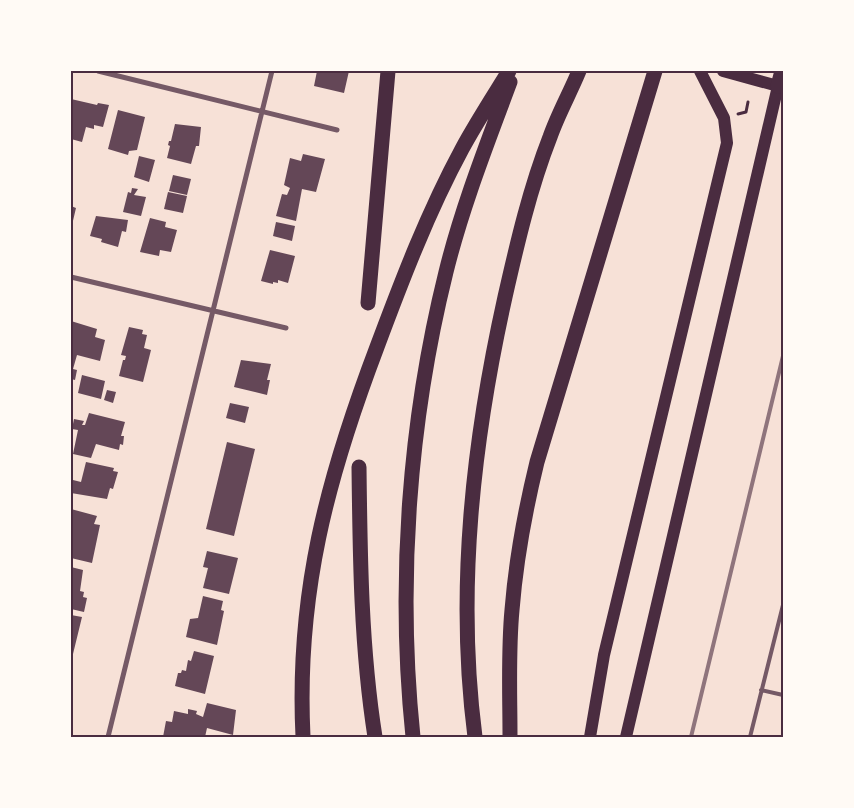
<svg xmlns="http://www.w3.org/2000/svg" width="854" height="808" font-family="'Exo 2',sans-serif">
	<style>
		.building { fill: #644757 }
		.lines { fill: none; stroke-linecap: round; stroke-linejoin: round }
		.path { stroke: #4a2c40; stroke-width: 3 }
		.service { stroke: #755966; stroke-width: 4 }
		.minor { stroke: #755966; stroke-width: 5 }
		.primary { stroke: #4a2c40; stroke-width: 12 }
		.motorway { stroke: #4a2c40; stroke-width: 15 }
		.rail { stroke: #8f747c; stroke-width: 4 }
		.neatline { fill: none; stroke: #4a2c40; stroke-width: 2 }
	</style>
	<rect width="100%" height="100%" fill="#f7e1d7"/>
	<!-- building -->
	<path class="building" d="M317,71H349L344,93L314,86Z
		M71,99L97,105L98,103L109,105L103,127L94,125V129L86,127L82,142L71,139Z
		M118,110L145,117L137,150L129,151L128,155L108,149Z
		M175,124L201,127L199,146H196L191,164L167,158L170,146L168,145L169,141H171Z
		M303,154L325,159L316,192L302,189L296,221L276,216L282,194L287,195L290,188L284,185L290,158L301,161Z
		M139,156L155,160L149,182L134,177Z
		M173,175L191,179L187,195L169,191Z
		M132,188L138,189L134,195L146,197L141,216L123,212L128,192L131,193Z
		M168,192L187,196L183,213L164,209Z
		M71,206L76,208L72,225H71Z
		M96,216L128,220L126,232L122,231L118,247L101,242L102,239L90,236Z
		M150,218L166,222L165,227L177,230L171,252L160,250L159,256L140,252Z
		M276,222L295,226L292,241L273,236Z
		M270,250L295,256L288,283L278,280V283L273,282V284L261,281Z
		M71,321L97,329L95,337L105,340L100,361L77,355L73,369L77,370L75,380L71,379Z
		M129,327L143,330L142,334L147,335L144,348L151,350L143,382L119,376L123,360H125L126,356L121,355Z
		M241,360L271,364L267,380H270L267,395L234,387Z
		M82,375L105,381L101,399L78,393Z
		M107,390L116,392L113,403L104,400Z
		M230,403L249,407L245,423L226,418Z
		M89,413L125,422L121,436H124L123,445L120,444L119,450L96,444L91,458L73,454L78,430L72,429L74,419L84,421L82,425H85Z
		M227,442L255,449L234,536L206,529Z
		M86,462L114,468L113,471L118,472L113,489L110,488L107,499L71,493L73,480L81,482Z
		M71,509L97,516L94,524L100,525L92,563L71,558Z
		M207,551L238,558L229,594L203,588L208,568L203,567Z
		M71,567L83,570L80,591L84,592L83,597L87,598L84,612L71,609Z
		M203,596L223,601L221,610L224,611L217,645L186,637L190,619L198,618Z
		M71,615L82,617L73,654H71Z
		M194,651L214,656L205,694L175,686L178,673H181L182,670L186,671L188,660L191,661Z
		M207,703L236,710L233,735L207,728L205,737H163L166,721L172,722L174,711L188,714V709L197,711L196,714L203,717Z"/>
	<g class="lines">
		<!-- path -->
		<path class="path" d="M738,114L746,112L748,102"/>
		<!-- service -->
		<path class="service" d="M761,690L783,695
			M750,737L783,605"/>
		<!-- minor -->
		<path class="minor" d="M98,71L337,130
			M71,277L286,328
			M108,737L272,71"/>
		<!-- primary -->
		<path class="primary" d="M590,737L604,655L727,143L724,118L700,71
			M626,737L778,86L723,71"/>
		<!-- motorway -->
		<path class="motorway" d="M778,86L782,71
			M368,303L388,71
			M359,467C360,557 361,648 375,737
			M303,737C296,594 327,479 377,347C402,280 428,212 462,149C476,123 493,97 509,71
			M413,737C397,583 409,421 446,272C462,207 487,144 510,82
			M475,737C456,590 473,441 505,297C517,244 530,188 550,137C558,114 570,93 579,71
			M510,737C510,695 508,652 512,610C516,560 525,511 537,462L655,71"/>
		<!-- rail -->
		<path class="rail" d="M691,737L783,356"/>
	</g>
	<!-- border -->
	<rect width="854" height="808" fill="none" stroke="#fffaf5" stroke-width="145"/>
	<rect x="72" y="72" width="710" height="664" class="neatline"/>
</svg>
